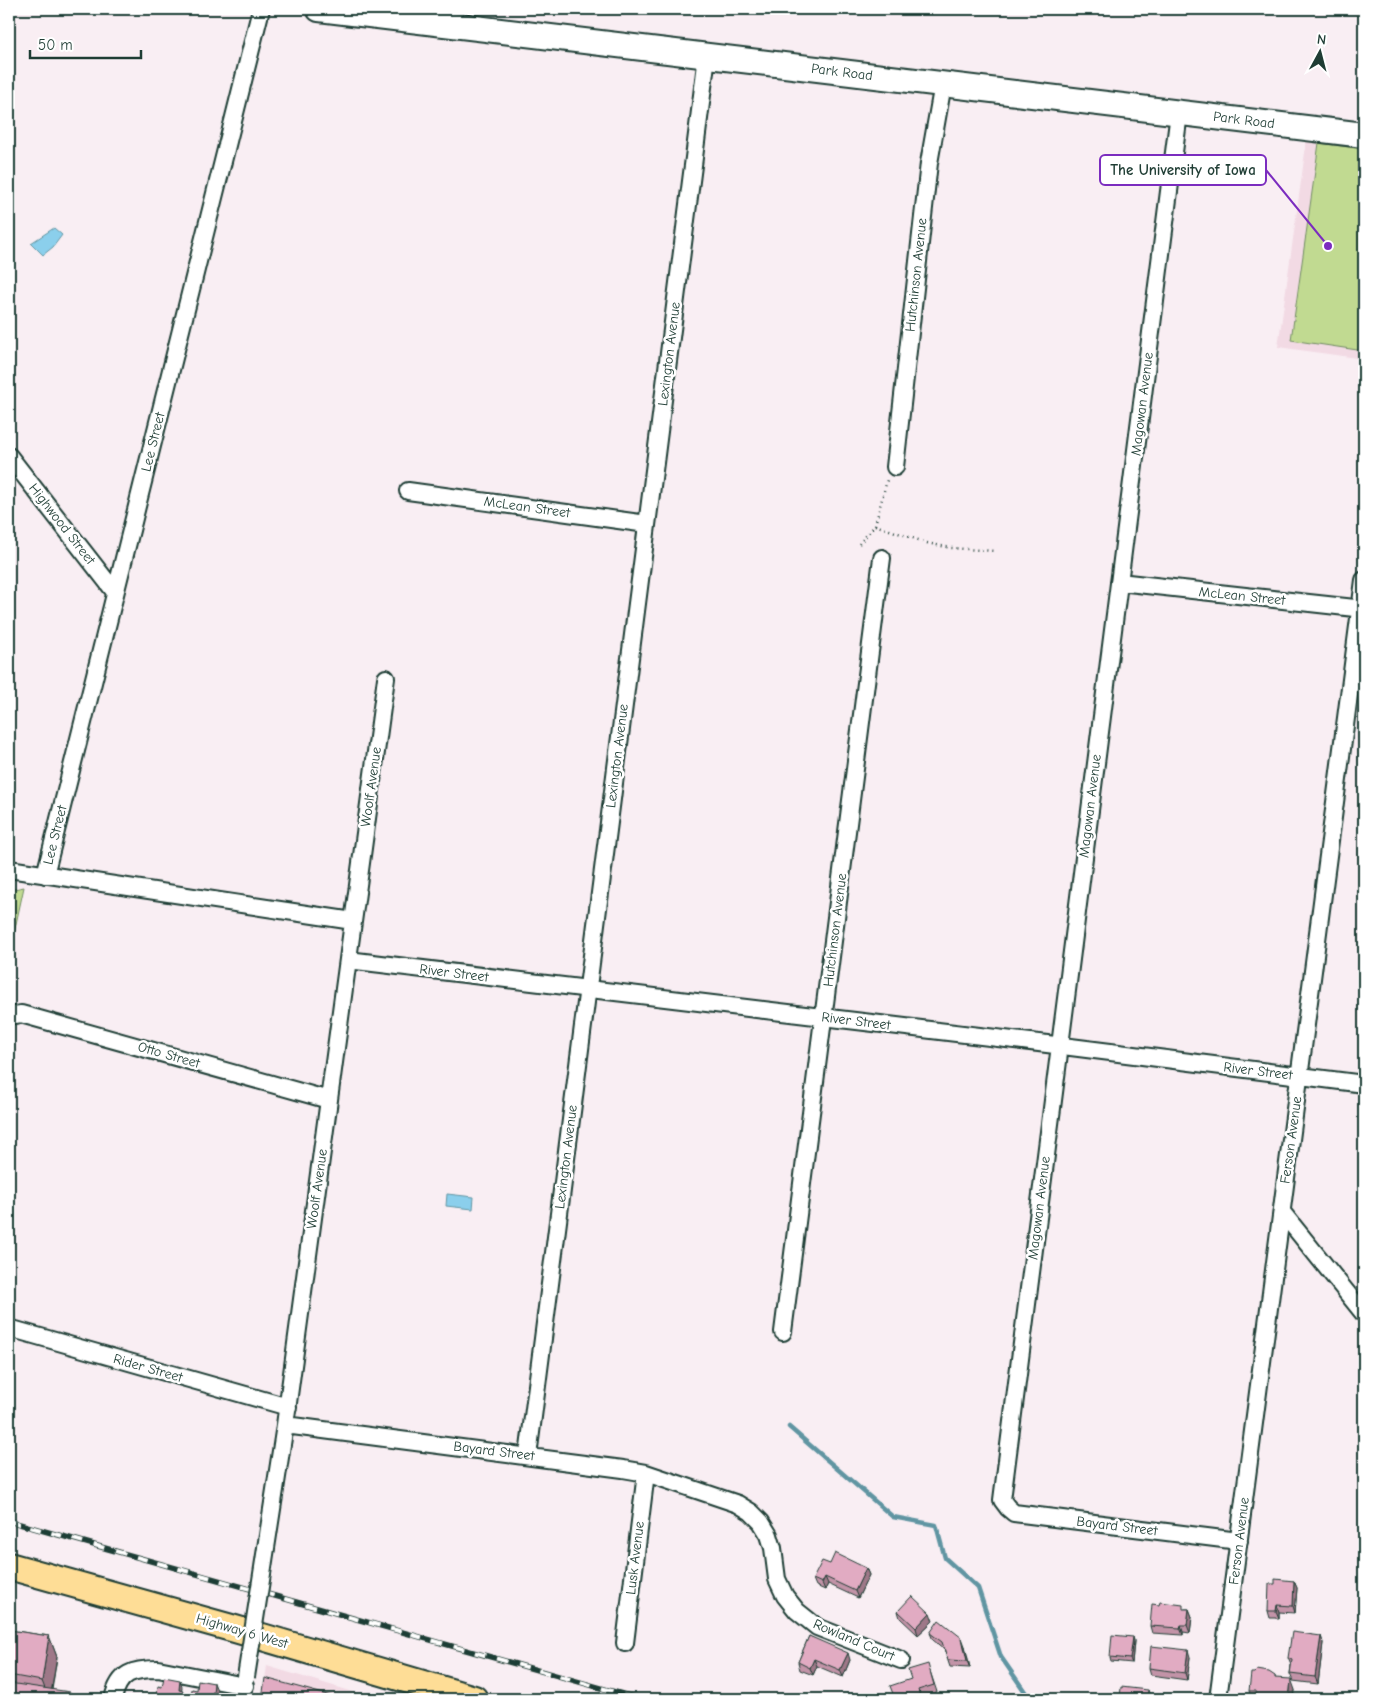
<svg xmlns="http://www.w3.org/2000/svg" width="1373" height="1708" font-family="'Comic Neue',sans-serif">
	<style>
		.built { fill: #f2dae4 }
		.green { fill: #c1da91; stroke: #708c62 }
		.water { fill: #8bcfec; stroke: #6095a2 }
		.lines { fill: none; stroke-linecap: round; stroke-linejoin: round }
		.stream { stroke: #6095a2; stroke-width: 4.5 }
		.street-casing { stroke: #1f3d34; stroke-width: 20 }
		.secondary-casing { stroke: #1f3d34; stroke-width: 28 }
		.primary-casing { stroke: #1f3d34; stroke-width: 30 }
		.path { stroke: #1f3d34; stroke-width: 2.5; stroke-dasharray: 1 4; stroke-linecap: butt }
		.street { stroke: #fff; stroke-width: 16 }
		.secondary { stroke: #fff; stroke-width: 24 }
		.primary { stroke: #fedd96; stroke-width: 26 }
		.rail-casing { stroke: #1f3d34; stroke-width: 5.5 }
		.rail { stroke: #fff; stroke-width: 4; stroke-dasharray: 11; stroke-linecap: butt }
		.street-bridge-casing { stroke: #1f3d34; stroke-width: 20; stroke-linecap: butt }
		.street-bridge { stroke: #fff; stroke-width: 16 }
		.wall { fill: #c293a7; stroke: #1f3d34 }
		.shaded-wall { fill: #9e7888; stroke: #1f3d34 }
		.building { fill: #e1abc2; stroke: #1f3d34 }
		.labels { text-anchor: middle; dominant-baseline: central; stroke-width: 5; stroke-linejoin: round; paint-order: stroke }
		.street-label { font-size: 14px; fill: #1f3d34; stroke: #fff }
		.leader { fill: none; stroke: #7b2cbf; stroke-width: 2 }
		.callout-dot { fill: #7b2cbf; stroke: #fff; stroke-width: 2 }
		.callout { fill: #fff; stroke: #7b2cbf; stroke-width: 2 }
		.callout-label { font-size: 15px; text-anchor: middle; font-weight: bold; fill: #1f3d34 }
	</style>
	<rect width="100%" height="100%" fill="#f9eef3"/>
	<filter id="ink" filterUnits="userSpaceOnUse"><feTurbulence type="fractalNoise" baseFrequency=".02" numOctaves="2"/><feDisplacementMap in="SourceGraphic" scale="10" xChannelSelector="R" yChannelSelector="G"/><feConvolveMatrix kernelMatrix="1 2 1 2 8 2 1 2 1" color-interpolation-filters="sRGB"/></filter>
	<g filter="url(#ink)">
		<!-- built -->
		<path class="built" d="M1307,138L1364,146V359L1278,347Z
			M267,1666L377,1699H262Z"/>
		<!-- green -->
		<path class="green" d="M1319,143L1364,149V351L1291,340Z
			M24,887L9,956V890Z"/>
		<!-- water -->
		<path class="water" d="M54,228L62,235L53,247L43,255L31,243Z
			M447,1194L474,1197L473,1209L446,1206Z"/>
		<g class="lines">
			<!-- stream -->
			<path class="stream" d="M789,1427L893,1517L936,1525L945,1558L978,1588L1001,1657L1030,1699"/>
			<defs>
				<path id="street" d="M1179,113L1002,1500L1008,1508L1014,1513L1239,1541
					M9,456L115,592
					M895,467L929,163L943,84
					M408,491L647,524
					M1119,582L1364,609
					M9,869L353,921
					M45,875L261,9
					M348,960L1047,1044L1364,1084
					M9,1016L21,1014L329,1100
					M1282,1212L1364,1314
					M9,1328L288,1407
					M783,1332L882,558
					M285,1425L623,1469L646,1473L738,1504L751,1512L761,1522L769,1535L773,1548L777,1579L785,1596L797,1611L817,1627L901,1660
					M528,1456L707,56
					M266,1548L285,1425L386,678
					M625,1643L646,1473
					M113,1699C119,1672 133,1669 158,1669L245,1686
					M1218,1699L1364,580"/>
				<path id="secondary" d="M319,9L1364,135"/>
				<path id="primary" d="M9,1566L235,1629L474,1699"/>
			</defs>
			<!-- street casing -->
			<use href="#street" class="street-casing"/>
			<!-- secondary casing -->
			<use href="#secondary" class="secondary-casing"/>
			<!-- primary casing -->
			<use href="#primary" class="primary-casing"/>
			<!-- path -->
			<path class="path" d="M875,525L927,543L951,548L995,551
				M859,544L875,525L887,480"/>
			<!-- street -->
			<use href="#street" class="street"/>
			<!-- secondary -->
			<use href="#secondary" class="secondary"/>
			<!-- primary -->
			<use href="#primary" class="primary"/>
			<defs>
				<path id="rail" d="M9,1521L640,1699"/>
			</defs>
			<!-- rail casing -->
			<use href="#rail" class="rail-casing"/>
			<!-- rail -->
			<use href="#rail" class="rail"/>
			<defs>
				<path id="street-bridge" d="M246,1677L266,1548"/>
			</defs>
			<!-- street-bridge casing -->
			<use href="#street-bridge" class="street-bridge-casing"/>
			<!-- street-bridge -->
			<use href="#street-bridge" class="street-bridge"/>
		</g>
		<!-- wall -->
		<path class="wall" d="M830,1564L866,1568L869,1575L858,1598L828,1584L825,1590L816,1586L813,1579Z
			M1294,1581L1297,1588L1295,1613L1279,1612V1618H1270L1268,1611L1275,1584Z
			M1185,1609H1189L1192,1617L1190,1633L1183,1632V1635L1152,1633L1150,1626Z
			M898,1611L933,1621L918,1635L900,1618Z
			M9,1630L49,1636L57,1657L52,1690L9,1699Z
			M930,1633L965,1646L970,1668L950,1667L944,1649L933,1640Z
			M809,1636L850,1660L843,1677L817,1666L813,1675L800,1670L798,1662Z
			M1321,1636L1323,1643L1318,1684L1293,1681L1290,1674L1291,1665L1288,1658Z
			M1133,1637L1134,1641L1132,1663L1111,1661L1110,1657Z
			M1190,1657L1187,1680L1151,1675L1149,1668Z
			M930,1671L937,1692L920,1697L921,1699H895L911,1679Z
			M1275,1676V1678L1295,1690L1294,1699H1252L1249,1691Z"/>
		<!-- shaded-wall -->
		<path class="shaded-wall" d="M866,1568L869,1575L858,1598L855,1591Z
			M825,1577L828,1584L825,1590L822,1583Z
			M1294,1581L1297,1588L1295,1613L1293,1606Z
			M1277,1605L1279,1612V1618L1276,1611Z
			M1189,1609L1192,1617L1190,1633L1187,1625Z
			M930,1613L933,1621L918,1635L916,1628Z
			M1181,1625L1183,1632V1635L1180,1628Z
			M49,1636L57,1657L50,1699H49L42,1681Z
			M1321,1636L1323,1643L1318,1684L1315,1677Z
			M1133,1637L1134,1641L1132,1663L1130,1659Z
			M962,1638L965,1646L970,1668L967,1661Z
			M1188,1650L1190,1657L1187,1680L1185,1673Z
			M848,1653L850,1660L843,1677L840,1670Z
			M814,1659L817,1666L813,1675L810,1668Z
			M1291,1679L1295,1690L1294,1699H1289Z
			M180,1680L182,1687L181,1697L179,1690Z
			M214,1683L217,1690L216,1699L213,1693Z
			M1148,1690L1151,1699H1147Z
			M183,1691L186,1698V1699H182Z
			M70,1692L72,1699H68Z"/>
		<!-- building -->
		<path class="building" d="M835,1553L866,1568L855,1591L825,1577L822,1583L813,1579L822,1561L830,1564Z
			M1275,1579L1294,1581L1293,1606L1277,1605L1276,1611H1268L1269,1584H1275Z
			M912,1596L930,1613L916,1628L898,1611Z
			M1160,1602L1183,1605V1609H1189L1187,1625H1181L1180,1628L1150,1626L1152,1604L1159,1605Z
			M939,1620L962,1638L967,1661L948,1660L942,1642L930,1633Z
			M9,1630L49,1636L42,1681L9,1675Z
			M1292,1632L1321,1636L1315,1677L1290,1674L1292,1660L1288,1658Z
			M1112,1635L1133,1637L1130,1659L1110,1657Z
			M809,1636L848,1653L840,1670L814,1659L810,1668L798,1662Z
			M1151,1646L1188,1650L1185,1673L1149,1668Z
			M928,1664L934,1685L918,1690L921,1699H895L890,1686L911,1679L908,1670Z
			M1257,1670L1269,1672L1275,1676V1678L1291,1679L1289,1699H1256V1691H1249L1251,1673H1254Z
			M164,1677L180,1680L179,1690L183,1691L182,1699H156L158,1686L162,1687Z
			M265,1678L342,1699H262Z
			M198,1680L214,1683L213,1693L218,1694L217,1699H191L192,1689L197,1690Z
			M9,1683L70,1692L68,1699H9Z
			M1121,1687L1148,1690L1147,1699H1120Z"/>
	</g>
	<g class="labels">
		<!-- street labels -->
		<g class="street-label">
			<text transform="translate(842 72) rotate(7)">Park Road</text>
			<text transform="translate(1244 120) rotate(7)">Park Road</text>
			<text transform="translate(916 275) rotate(-84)">Hutchinson Avenue</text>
			<text transform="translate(669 354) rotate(-83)">Lexington Avenue</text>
			<text transform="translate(1142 404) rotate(-83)">Magowan Avenue</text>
			<text transform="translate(153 442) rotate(-76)">Lee Street</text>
			<text transform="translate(527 507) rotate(8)">McLean Street</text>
			<text transform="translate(62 524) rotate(52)">Highwood Street</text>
			<text transform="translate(1242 596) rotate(6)">McLean Street</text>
			<text transform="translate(617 756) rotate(-83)">Lexington Avenue</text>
			<text transform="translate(371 787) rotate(-82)">Woolf Avenue</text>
			<text transform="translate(1090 806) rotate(-83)">Magowan Avenue</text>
			<text transform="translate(55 835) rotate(-76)">Lee Street</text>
			<text transform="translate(835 930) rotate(-83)">Hutchinson Avenue</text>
			<text transform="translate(454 973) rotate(7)">River Street</text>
			<text transform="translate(856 1021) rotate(7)">River Street</text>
			<text transform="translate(169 1055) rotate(16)">Otto Street</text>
			<text transform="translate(1258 1071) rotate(7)">River Street</text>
			<text transform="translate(1291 1140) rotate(-82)">Ferson Avenue</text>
			<text transform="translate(566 1157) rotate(-83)">Lexington Avenue</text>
			<text transform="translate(317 1189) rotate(-82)">Woolf Avenue</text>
			<text transform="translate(1039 1208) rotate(-83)">Magowan Avenue</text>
			<text transform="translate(148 1368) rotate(16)">Rider Street</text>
			<text transform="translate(494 1451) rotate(7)">Bayard Street</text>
			<text transform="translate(1117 1526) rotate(7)">Bayard Street</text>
			<text transform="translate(1239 1541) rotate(-83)">Ferson Avenue</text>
			<text transform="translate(635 1558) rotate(-83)">Lusk Avenue</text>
			<text transform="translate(242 1631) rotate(16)">Highway 6 West</text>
			<text transform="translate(854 1640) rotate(23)">Rowland Court</text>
		</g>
	</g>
	<!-- callouts -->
	<path class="leader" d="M1328 246L1266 170"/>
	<circle class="callout-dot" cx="1328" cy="246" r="5"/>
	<rect class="callout" x="1100" y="155" width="166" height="30" rx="5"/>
	<g class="callout-label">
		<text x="1183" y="175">The University of Iowa</text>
	</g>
	<!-- margin -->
	<rect width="1373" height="1708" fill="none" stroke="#fff" stroke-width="30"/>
	<rect x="15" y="15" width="1343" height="1678" fill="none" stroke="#1f3d34" stroke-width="2" filter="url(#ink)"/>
	<!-- north arrow -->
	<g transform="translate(1320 52) rotate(7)" stroke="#ffffff" stroke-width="4" paint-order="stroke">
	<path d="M0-4L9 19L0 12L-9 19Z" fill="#1f3d34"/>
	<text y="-8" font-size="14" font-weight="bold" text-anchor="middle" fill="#1f3d34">N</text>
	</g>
	<!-- scale -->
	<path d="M30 50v8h111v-8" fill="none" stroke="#1f3d34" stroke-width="2.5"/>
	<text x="38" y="50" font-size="15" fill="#1f3d34" stroke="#ffffff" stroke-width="4" paint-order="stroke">50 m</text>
</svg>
